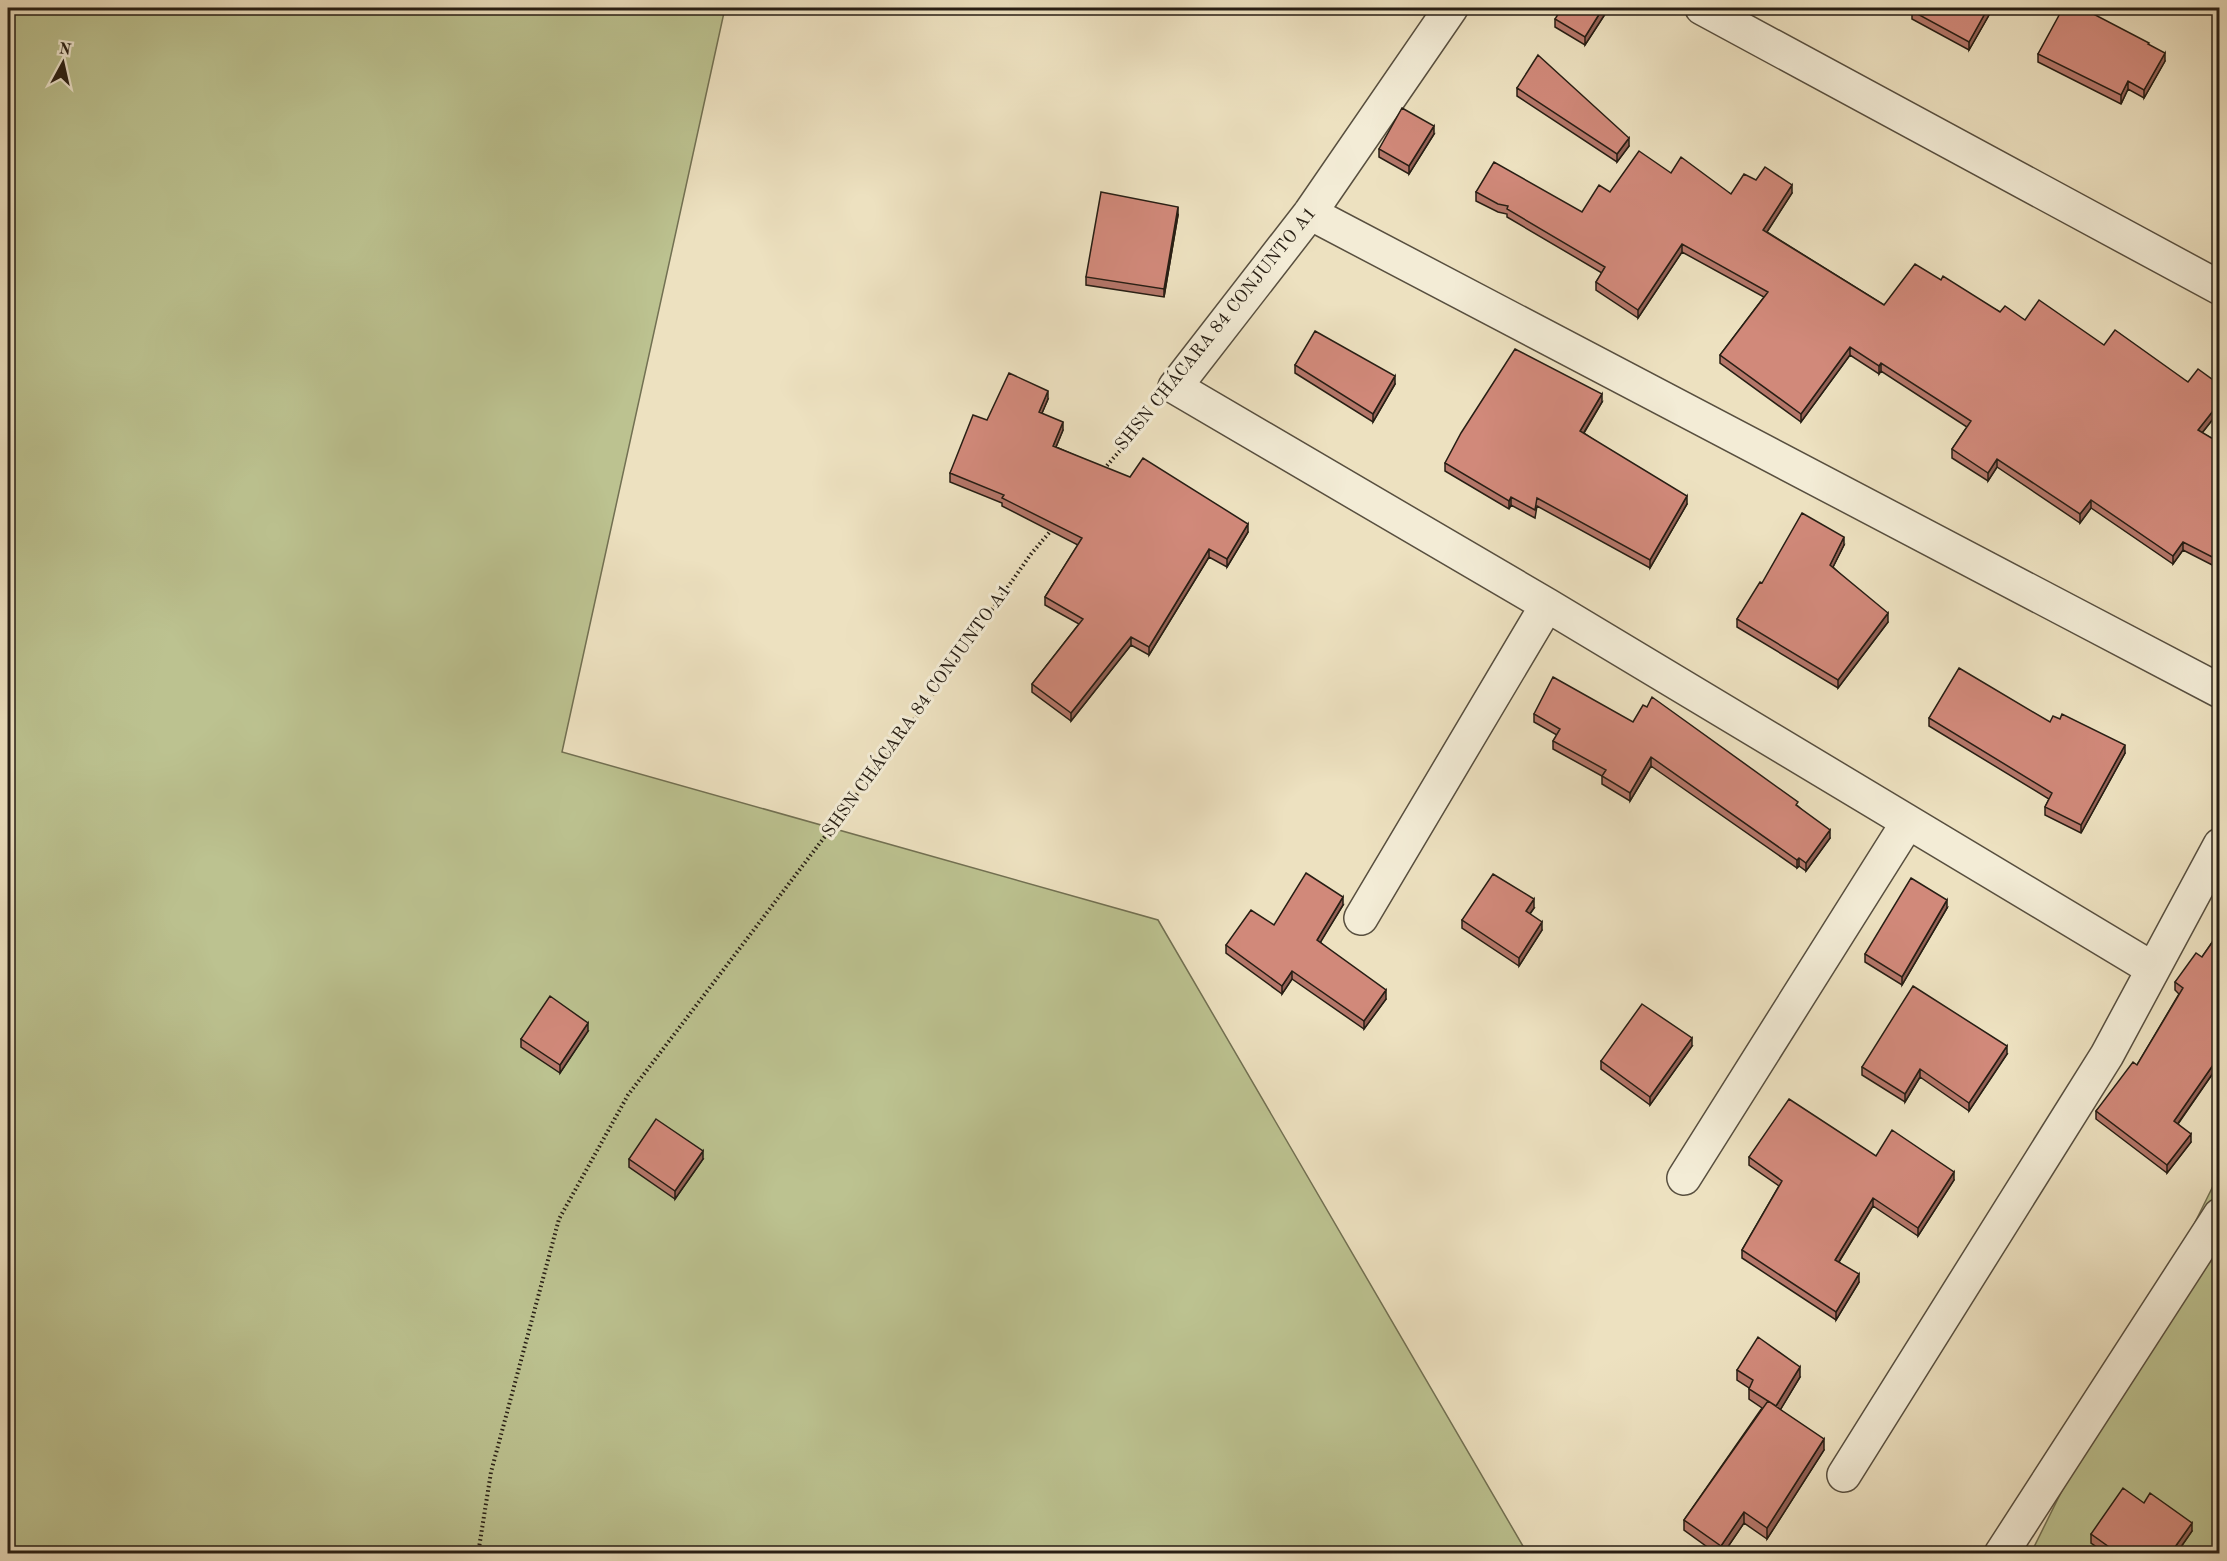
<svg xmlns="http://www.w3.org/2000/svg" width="2227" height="1561" font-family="'Old Standard TT',serif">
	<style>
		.green { fill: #bcc290; stroke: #727052; stroke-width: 1.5 }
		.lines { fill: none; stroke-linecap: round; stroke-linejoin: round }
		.street-casing { stroke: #584f3f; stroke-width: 36 }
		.path { stroke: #271e14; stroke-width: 4; stroke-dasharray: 1.5 3; stroke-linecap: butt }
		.street { stroke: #f3ecd6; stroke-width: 33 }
		.wall { fill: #b47669; stroke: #271e14; stroke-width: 1.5 }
		.shaded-wall { fill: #926055; stroke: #271e14; stroke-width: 1.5 }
		.building { fill: #d1897a; stroke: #271e14; stroke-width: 1.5 }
		.labels { text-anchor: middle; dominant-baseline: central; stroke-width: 6; stroke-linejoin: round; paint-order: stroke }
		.street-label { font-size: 18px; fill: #271e14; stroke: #f3ecd6 }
	</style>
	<rect width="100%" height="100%" fill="#ede1c0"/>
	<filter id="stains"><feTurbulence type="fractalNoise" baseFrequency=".00333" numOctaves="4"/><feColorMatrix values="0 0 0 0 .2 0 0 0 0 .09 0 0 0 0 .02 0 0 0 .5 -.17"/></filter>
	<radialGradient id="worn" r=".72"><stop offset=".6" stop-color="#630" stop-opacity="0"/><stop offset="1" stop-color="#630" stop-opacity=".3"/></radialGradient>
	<!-- green -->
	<path class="green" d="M8,8H725L562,752L1158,920L1527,1553L8,1554Z
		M2219,1174V1553H2031Z"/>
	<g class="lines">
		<defs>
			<path id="street" d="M1451,8L1310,213L1175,387L1547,605L2153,969
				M1702,8L2220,288
				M1310,213L2220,691
				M1361,918L1547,605
				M1684,1178L1908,822
				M1844,1475L2107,1055L2220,845
				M2001,1554L2220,1215"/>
		</defs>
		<!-- street casing -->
		<use href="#street" class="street-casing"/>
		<!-- path -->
		<path class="path" d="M1104,469L1150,416
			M478,1554L491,1472L559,1219L628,1095L922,709L1031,554L1054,527"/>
		<!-- street -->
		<use href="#street" class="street"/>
	</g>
	<!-- wall -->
	<path class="wall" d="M1609,8L1585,45L1555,27V19Z
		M1914,8H1993L1969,50L1912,19V11Z
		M2149,45L2165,61L2144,98L2128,89L2121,104L2038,62V54Z
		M1517,88L1629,146L1617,162L1517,96Z
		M1434,134L1409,174L1379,157V149Z
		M1671,173L1731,194L1756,180L1792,193L1767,232L1884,305L1941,280L2000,312L2104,345L2188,382L2220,385V410L2202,433L2220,443V569L2183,550L2173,564L2091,508L2080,523L1997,467L1988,481L1952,458V449L1967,427L1881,371L1879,374L1850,355L1801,422L1720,363V355L1764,297L1682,252L1638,318L1596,290V282L1602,273L1507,217V214L1498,212L1476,201V192L1582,212L1610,192Z
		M1178,215L1164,297L1086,285V277Z
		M1295,365L1395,384L1373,422L1295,373Z
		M1048,399L1042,413L1063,430L1056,447L1248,532L1227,567L1209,557L1149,655L1131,645L1071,721L1032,692V684L1079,624L1045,605V597L1078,545L1002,506V503L950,482V473L987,420Z
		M1602,402L1584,433L1687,504L1650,568L1537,506L1535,518L1511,505L1509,509L1445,471V463Z
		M1844,545L1833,567L1888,622L1838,688L1737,627V619L1762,583Z
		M2220,637V652L2217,650V642Z
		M1534,714L1633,722L1798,806L1830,838L1806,871L1799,866L1797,868L1651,766L1630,801L1602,784V776L1553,749V741L1557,735L1534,722Z
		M1929,718L2050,722L2125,753L2081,833L2045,815V807L2049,799L1929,726Z
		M1343,905L1320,942L1386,999L1364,1029L1292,979L1282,994L1226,953V945L1274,925Z
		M1534,908L1530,914L1542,930L1519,966L1462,928V920Z
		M1947,908L1902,985L1865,962V954Z
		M2220,931V1063L2178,1124L2191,1142L2167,1173L2096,1119V1111L2137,1065L2179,994L2175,990V982L2202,957Z
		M588,1031L560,1073L521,1047V1039Z
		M1692,1046L1650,1105L1601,1069V1061Z
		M2007,1054L1969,1111L1920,1077L1905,1102L1862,1075V1067Z
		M1876,1156L1954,1180L1918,1236L1873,1206L1839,1262L1859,1282L1836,1320L1742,1258V1250L1779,1186L1749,1165V1157Z
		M629,1159H703L675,1199L629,1167Z
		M2220,1249V1267L2215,1264V1256Z
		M1737,1370L1800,1377L1780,1410L1824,1450L1767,1539L1744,1523L1723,1554H1717L1684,1530V1520L1762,1408L1749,1399V1388L1737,1380Z
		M2144,1503L2192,1531L2176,1554H2107L2091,1543V1534Z"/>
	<!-- shaded-wall -->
	<path class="shaded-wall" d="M1603,8H1609L1585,45V37Z
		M1988,8H1993L1969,50V42Z
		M2165,53V61L2144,98V90Z
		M2128,81V89L2121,104V95Z
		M1434,126V134L1409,174V166Z
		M1629,138V146L1617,162V154Z
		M1792,185V193L1763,238V230Z
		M1178,207V215L1164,297V289Z
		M1682,244V252L1638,318V310Z
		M1850,347V355L1801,422V414Z
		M1881,363V371L1879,374V366Z
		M1395,376V384L1373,422V414Z
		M1048,391V399L1039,420V412Z
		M1602,394V402L1580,439V431Z
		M2220,402V410L2198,438V430Z
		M1063,422V430L1053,454V446Z
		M1997,459V467L1988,481V473Z
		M1687,496V504L1650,568V560Z
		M1511,497V505L1509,509V501Z
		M2091,500V508L2080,523V514Z
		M1248,524V532L1227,567V559Z
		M1844,537V545L1830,573V565Z
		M2183,542V550L2173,564V556Z
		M1209,549V557L1149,655V647Z
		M1888,613V622L1838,688V680Z
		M1131,637V645L1071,721V713Z
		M2125,745V753L2081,833V825Z
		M1651,757V766L1630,801V793Z
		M1830,830V838L1806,871V863Z
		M1799,858V866L1797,868V860Z
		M1343,897V905L1317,948V940Z
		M1534,899V908L1526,919V911Z
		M1947,900V908L1902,985V977Z
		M1542,922V930L1519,966V958Z
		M1292,971V979L1282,994V986Z
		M1386,990V999L1364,1029V1021Z
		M588,1023V1031L560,1073V1065Z
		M1692,1038V1046L1650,1105V1097Z
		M2007,1046V1054L1969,1111V1103Z
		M2220,1055V1063L2174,1129V1121Z
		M1920,1069V1077L1905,1102V1094Z
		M2191,1134V1142L2167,1173V1165Z
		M703,1151V1159L675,1199V1191Z
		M1954,1172V1180L1918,1236V1228Z
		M1873,1198V1206L1835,1268V1260Z
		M1859,1274V1282L1836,1320V1312Z
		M1800,1367V1377L1776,1417V1406Z
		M1824,1439V1450L1767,1539V1528Z
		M1744,1512V1523L1723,1554H1721V1546Z
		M2192,1523V1531L2176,1554H2170Z"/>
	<!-- building -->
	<path class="building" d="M1562,8H1603L1585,37L1555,19Z
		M1914,8H1988L1969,42L1912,11Z
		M2063,8H2082L2149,43L2148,44L2165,53L2144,90L2128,81L2121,95L2038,54Z
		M1538,55L1629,138L1617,154L1517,88Z
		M1402,108L1434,126L1409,166L1379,149Z
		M1639,151L1671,173L1681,157L1731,194L1744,174L1756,180L1765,167L1792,185L1763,230L1884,305L1915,264L1941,280L1943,276L2000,312L2005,306L2025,320L2039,300L2104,345L2115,330L2188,382L2198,369L2220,385V402L2198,430L2220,443V561L2183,542L2173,556L2091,500L2080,514L1997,459L1988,473L1952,449L1971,421L1881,363L1879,366L1850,347L1801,414L1720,355L1768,292L1682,244L1638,310L1596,282L1605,267L1507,209L1508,206L1498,204L1476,192L1494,162L1582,212L1599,185L1610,192Z
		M1101,192L1178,207L1164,289L1086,277Z
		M1315,331L1395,376L1373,414L1295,365Z
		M1515,349L1602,394L1580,431L1687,496L1650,560L1537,498L1535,510L1511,497L1509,501L1445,463L1461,433Z
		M1009,373L1048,391L1039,412L1063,422L1053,446L1130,477L1143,458L1248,524L1227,559L1209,549L1149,647L1131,637L1071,713L1032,684L1083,619L1045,597L1082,538L1002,498L1004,495L950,473L973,415L987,420Z
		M1802,513L1844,537L1830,565L1888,613L1838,680L1737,619L1760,582L1762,583Z
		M1959,668L2050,722L2053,716L2060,719L2062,714L2125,745L2081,825L2045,807L2052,793L1929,718Z
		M1553,677L1633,722L1643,705L1647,707L1652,697L1798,802L1796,805L1830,830L1806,863L1799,858L1797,860L1651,757L1630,793L1602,776L1606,770L1553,741L1560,729L1534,714Z
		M1306,873L1343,897L1317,940L1386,990L1364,1021L1292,971L1282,986L1226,945L1251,910L1274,925Z
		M1493,874L1534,899L1526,911L1542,922L1519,958L1462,920Z
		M1911,878L1947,900L1902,977L1865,954Z
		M2220,931V1055L2174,1121L2191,1134L2167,1165L2096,1111L2133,1062L2137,1065L2183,988L2175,982L2196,953L2202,957Z
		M1913,986L2007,1046L1969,1103L1920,1069L1905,1094L1862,1067Z
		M550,996L588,1023L560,1065L521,1039Z
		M1642,1004L1692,1038L1650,1097L1601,1061Z
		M1789,1099L1876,1156L1892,1130L1954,1172L1918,1228L1873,1198L1835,1260L1859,1274L1836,1312L1742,1250L1782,1181L1749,1157Z
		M656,1119L703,1151L675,1191L629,1159Z
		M2220,1249V1259L2215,1256Z
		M1758,1337L1800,1367L1776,1406L1768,1401L1824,1439L1767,1528L1744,1512L1721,1546L1684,1520L1768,1401L1749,1389L1753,1380L1737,1370Z
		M2123,1488L2144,1503L2150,1493L2192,1523L2170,1554H2119L2091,1534Z"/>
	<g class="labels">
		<!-- street labels -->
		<g class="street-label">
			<text transform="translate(1216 329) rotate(-51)">SHSN CHÁCARA 84 CONJUNTO A1</text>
			<text transform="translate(917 711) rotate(-54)">SHSN CHÁCARA 84 CONJUNTO A1</text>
		</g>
	</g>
	<!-- margin -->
	<rect width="2227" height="1561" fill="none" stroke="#ede1c0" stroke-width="30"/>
	<rect x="9" y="9" width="2209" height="1543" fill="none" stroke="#271e14" stroke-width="3"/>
	<rect x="15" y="15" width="2197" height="1531" fill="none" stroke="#271e14" stroke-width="1.5"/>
	<!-- north arrow -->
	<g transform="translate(63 63) rotate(8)" stroke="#f3ecd6" stroke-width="4.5" paint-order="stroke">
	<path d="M0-4.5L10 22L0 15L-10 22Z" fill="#271e14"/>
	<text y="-9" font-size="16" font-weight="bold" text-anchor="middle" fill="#271e14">N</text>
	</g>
	<rect width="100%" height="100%" filter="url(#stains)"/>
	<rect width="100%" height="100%" fill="url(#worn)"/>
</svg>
